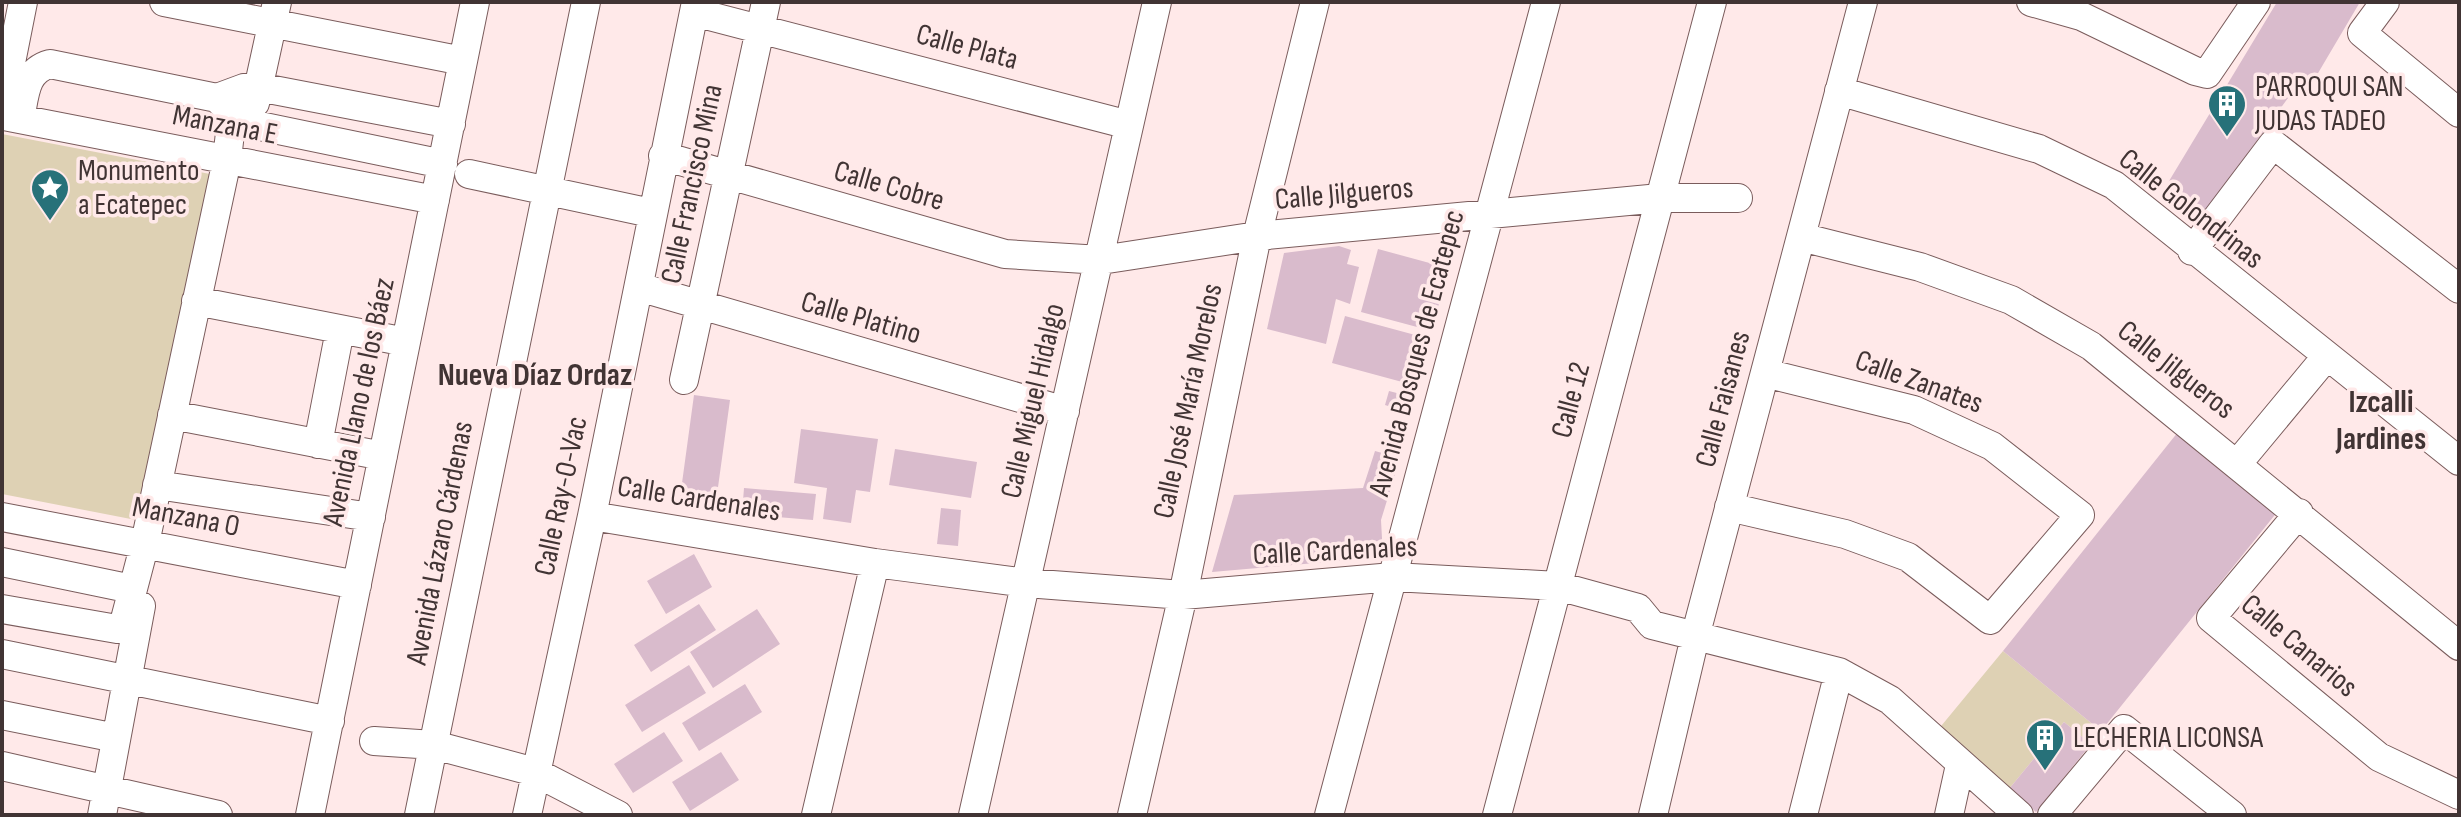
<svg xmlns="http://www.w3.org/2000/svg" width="2461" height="817" font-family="'Sofia Sans Condensed',sans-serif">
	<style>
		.green { fill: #ded1b4 }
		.building { fill: #d9bbcc }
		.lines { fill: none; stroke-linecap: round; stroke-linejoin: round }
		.minor-casing { stroke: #7a5c5c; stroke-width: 30 }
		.minor { stroke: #fff; stroke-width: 28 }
		.labels { text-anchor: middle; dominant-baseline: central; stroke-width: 7; stroke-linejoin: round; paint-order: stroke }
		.street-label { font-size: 30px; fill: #413434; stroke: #ffe9e9 }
		.poi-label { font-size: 30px; fill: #413434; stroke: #ffe9e9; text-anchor: start }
		.neighbourhood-label { font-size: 32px; font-weight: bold; fill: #413434; stroke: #ffe9e9 }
	</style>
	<rect width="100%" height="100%" fill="#ffe9e9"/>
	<!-- green -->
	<path class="green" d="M2,134L210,174L136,520L2,494Z
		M2003,651L2101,731L2091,744L2064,722L2009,789L1937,731Z"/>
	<!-- building -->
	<path class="building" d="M2277,2H2360L2311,85L2299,83L2201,217L2163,191Z
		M1339,246L1351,250L1347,264L1359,267L1350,304L1336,299L1326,344L1267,329L1284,253Z
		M1378,249L1448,268L1432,331L1361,312Z
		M1345,316L1430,339L1417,386L1332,363Z
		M1389,391L1412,397L1407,412L1385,405Z
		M694,395L730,400L715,509L679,505Z
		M801,429L878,439L870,492L856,490L851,523L823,519L827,488L794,483Z
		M2178,432L2278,511L2101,731L2003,651Z
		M895,449L977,462L971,498L889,485Z
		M1375,451L1400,458L1381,520L1383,557L1212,572L1234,495L1363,488Z
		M744,488L816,494L813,520L742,514Z
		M941,508L961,510L958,546L937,544Z
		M694,554L712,587L666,614L647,581Z
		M699,604L716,630L651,672L634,645Z
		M757,609L780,644L713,688L690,652Z
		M689,665L706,693L642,732L625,705Z
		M745,684L762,712L699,751L682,723Z
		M2064,722L2091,744L2036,812L2009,789Z
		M664,732L683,761L633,793L614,764Z
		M721,752L739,780L690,811L672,782Z"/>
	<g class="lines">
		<defs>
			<path id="minor" d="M164,2L463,61
				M2031,2L2081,16L2195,71L2207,74L2256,2
				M2385,2L2362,33L2459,113
				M694,12L1129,125
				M1839,91L2039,149L2114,185L2459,461
				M217,98L244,88L258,87L451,124
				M255,103L277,2
				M2,108L23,2
				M4,116L435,200
				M250,124L443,164
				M663,156L1005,254L1101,260L1257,236L1660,198H1738
				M469,174L651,213
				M1801,237L1920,267L2011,300L2091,346L2459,646
				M2192,251L2273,144L2459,289
				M639,287L1065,411
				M196,301L406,342
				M684,380L766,2
				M172,415L383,456
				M318,444L340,330
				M2238,463L2326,357
				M157,485L371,517
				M1729,507L1845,534L1908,557L1990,620L2080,515L1992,446L1914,410L1765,373
				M2299,513L2211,618L2379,757L2459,795
				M592,516L875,563L1026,583L1183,595L1393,577L1558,586L1638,608L1652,625L1839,672L1890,700L2019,815
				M2,517L357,585
				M2,562L132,589
				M2,609L117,629L124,623L145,543L227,160L232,114L217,98L50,64C24,71 25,96 20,119
				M2,654L330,721
				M2,715L116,738
				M374,741L434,745L535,772L618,815
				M2,766L218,815
				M102,815L141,606
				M310,815L475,2
				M419,815L586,2
				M527,815L592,516L696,2
				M816,815L875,563
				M973,815L1157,2
				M1132,815L1183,595L1257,236L1315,2
				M1329,815L1546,2
				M1497,815L1712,2
				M1653,815L1695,637L1863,2
				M1803,815L1839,672
				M1949,815L1960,765
				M2052,815L2124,729L2232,815"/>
		</defs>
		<!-- minor casing -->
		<use href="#minor" class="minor-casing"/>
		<!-- minor -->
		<use href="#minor" class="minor"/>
	</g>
	<!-- icons -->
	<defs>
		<symbol id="building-pin" viewBox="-11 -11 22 30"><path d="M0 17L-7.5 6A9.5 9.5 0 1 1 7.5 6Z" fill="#277179" stroke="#ffe9e9"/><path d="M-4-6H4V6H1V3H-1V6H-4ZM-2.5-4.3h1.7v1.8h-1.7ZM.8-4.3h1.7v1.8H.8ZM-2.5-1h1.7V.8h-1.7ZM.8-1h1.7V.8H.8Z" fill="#fff"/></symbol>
		<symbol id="sight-pin" viewBox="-11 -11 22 30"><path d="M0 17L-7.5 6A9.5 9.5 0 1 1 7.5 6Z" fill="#277179" stroke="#ffe9e9"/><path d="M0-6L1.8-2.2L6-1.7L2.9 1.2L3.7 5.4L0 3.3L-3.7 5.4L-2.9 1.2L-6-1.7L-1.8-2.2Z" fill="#fff"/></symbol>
	</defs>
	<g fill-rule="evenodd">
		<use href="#building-pin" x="2205" y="82" width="44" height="60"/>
		<use href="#sight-pin" x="28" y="166" width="44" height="60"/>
		<use href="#building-pin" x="2023" y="716" width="44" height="60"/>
	</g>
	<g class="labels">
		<!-- street labels -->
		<g class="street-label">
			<text transform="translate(967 47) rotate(15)">Calle Plata</text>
			<text transform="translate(225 125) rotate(11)">Manzana E</text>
			<text transform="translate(692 184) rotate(-78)">Calle Francisco Mina</text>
			<text transform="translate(889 186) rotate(16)">Calle Cobre</text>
			<text transform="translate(1344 194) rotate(-5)">Calle Jilgueros</text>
			<text transform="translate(2191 209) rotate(38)">Calle Golondrinas</text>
			<text transform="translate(861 318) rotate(16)">Calle Platino</text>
			<text transform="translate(1417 353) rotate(-75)">Avenida Bosques de Ecatepec</text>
			<text transform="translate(2176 370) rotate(38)">Calle Jilgueros</text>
			<text transform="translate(1919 382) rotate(20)">Calle Zanates</text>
			<text transform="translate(1723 399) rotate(-75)">Calle Faisanes</text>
			<text transform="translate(1571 400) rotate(-75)">Calle 12</text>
			<text transform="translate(1033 401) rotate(-77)">Calle Miguel Hidalgo</text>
			<text transform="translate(1188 401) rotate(-78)">Calle José María Morelos</text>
			<text transform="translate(359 402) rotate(-78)">Avenida Llano de los Báez</text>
			<text transform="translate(561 496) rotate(-78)">Calle Ray-O-Vac</text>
			<text transform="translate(699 499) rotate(9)">Calle Cardenales</text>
			<text transform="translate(186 517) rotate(11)">Manzana O</text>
			<text transform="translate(440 543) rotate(-79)">Avenida Lázaro Cárdenas</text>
			<text transform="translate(1335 551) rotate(-3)">Calle Cardenales</text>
			<text transform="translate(2299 646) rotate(40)">Calle Canarios</text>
		</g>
		<!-- poi labels -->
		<g class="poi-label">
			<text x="2255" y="87">PARROQUI SAN<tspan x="2255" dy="34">JUDAS TADEO</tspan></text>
			<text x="78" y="171">Monumento<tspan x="78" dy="34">a Ecatepec</tspan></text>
			<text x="2073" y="738">LECHERIA LICONSA</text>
		</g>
		<!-- neighbourhood labels -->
		<g class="neighbourhood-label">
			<text x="535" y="375">Nueva Díaz Ordaz</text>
			<text x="2381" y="402">Izcalli<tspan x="2381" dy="37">Jardines</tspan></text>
		</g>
	</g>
	<!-- border -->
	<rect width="2461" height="817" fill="none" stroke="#413434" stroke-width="8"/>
</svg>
